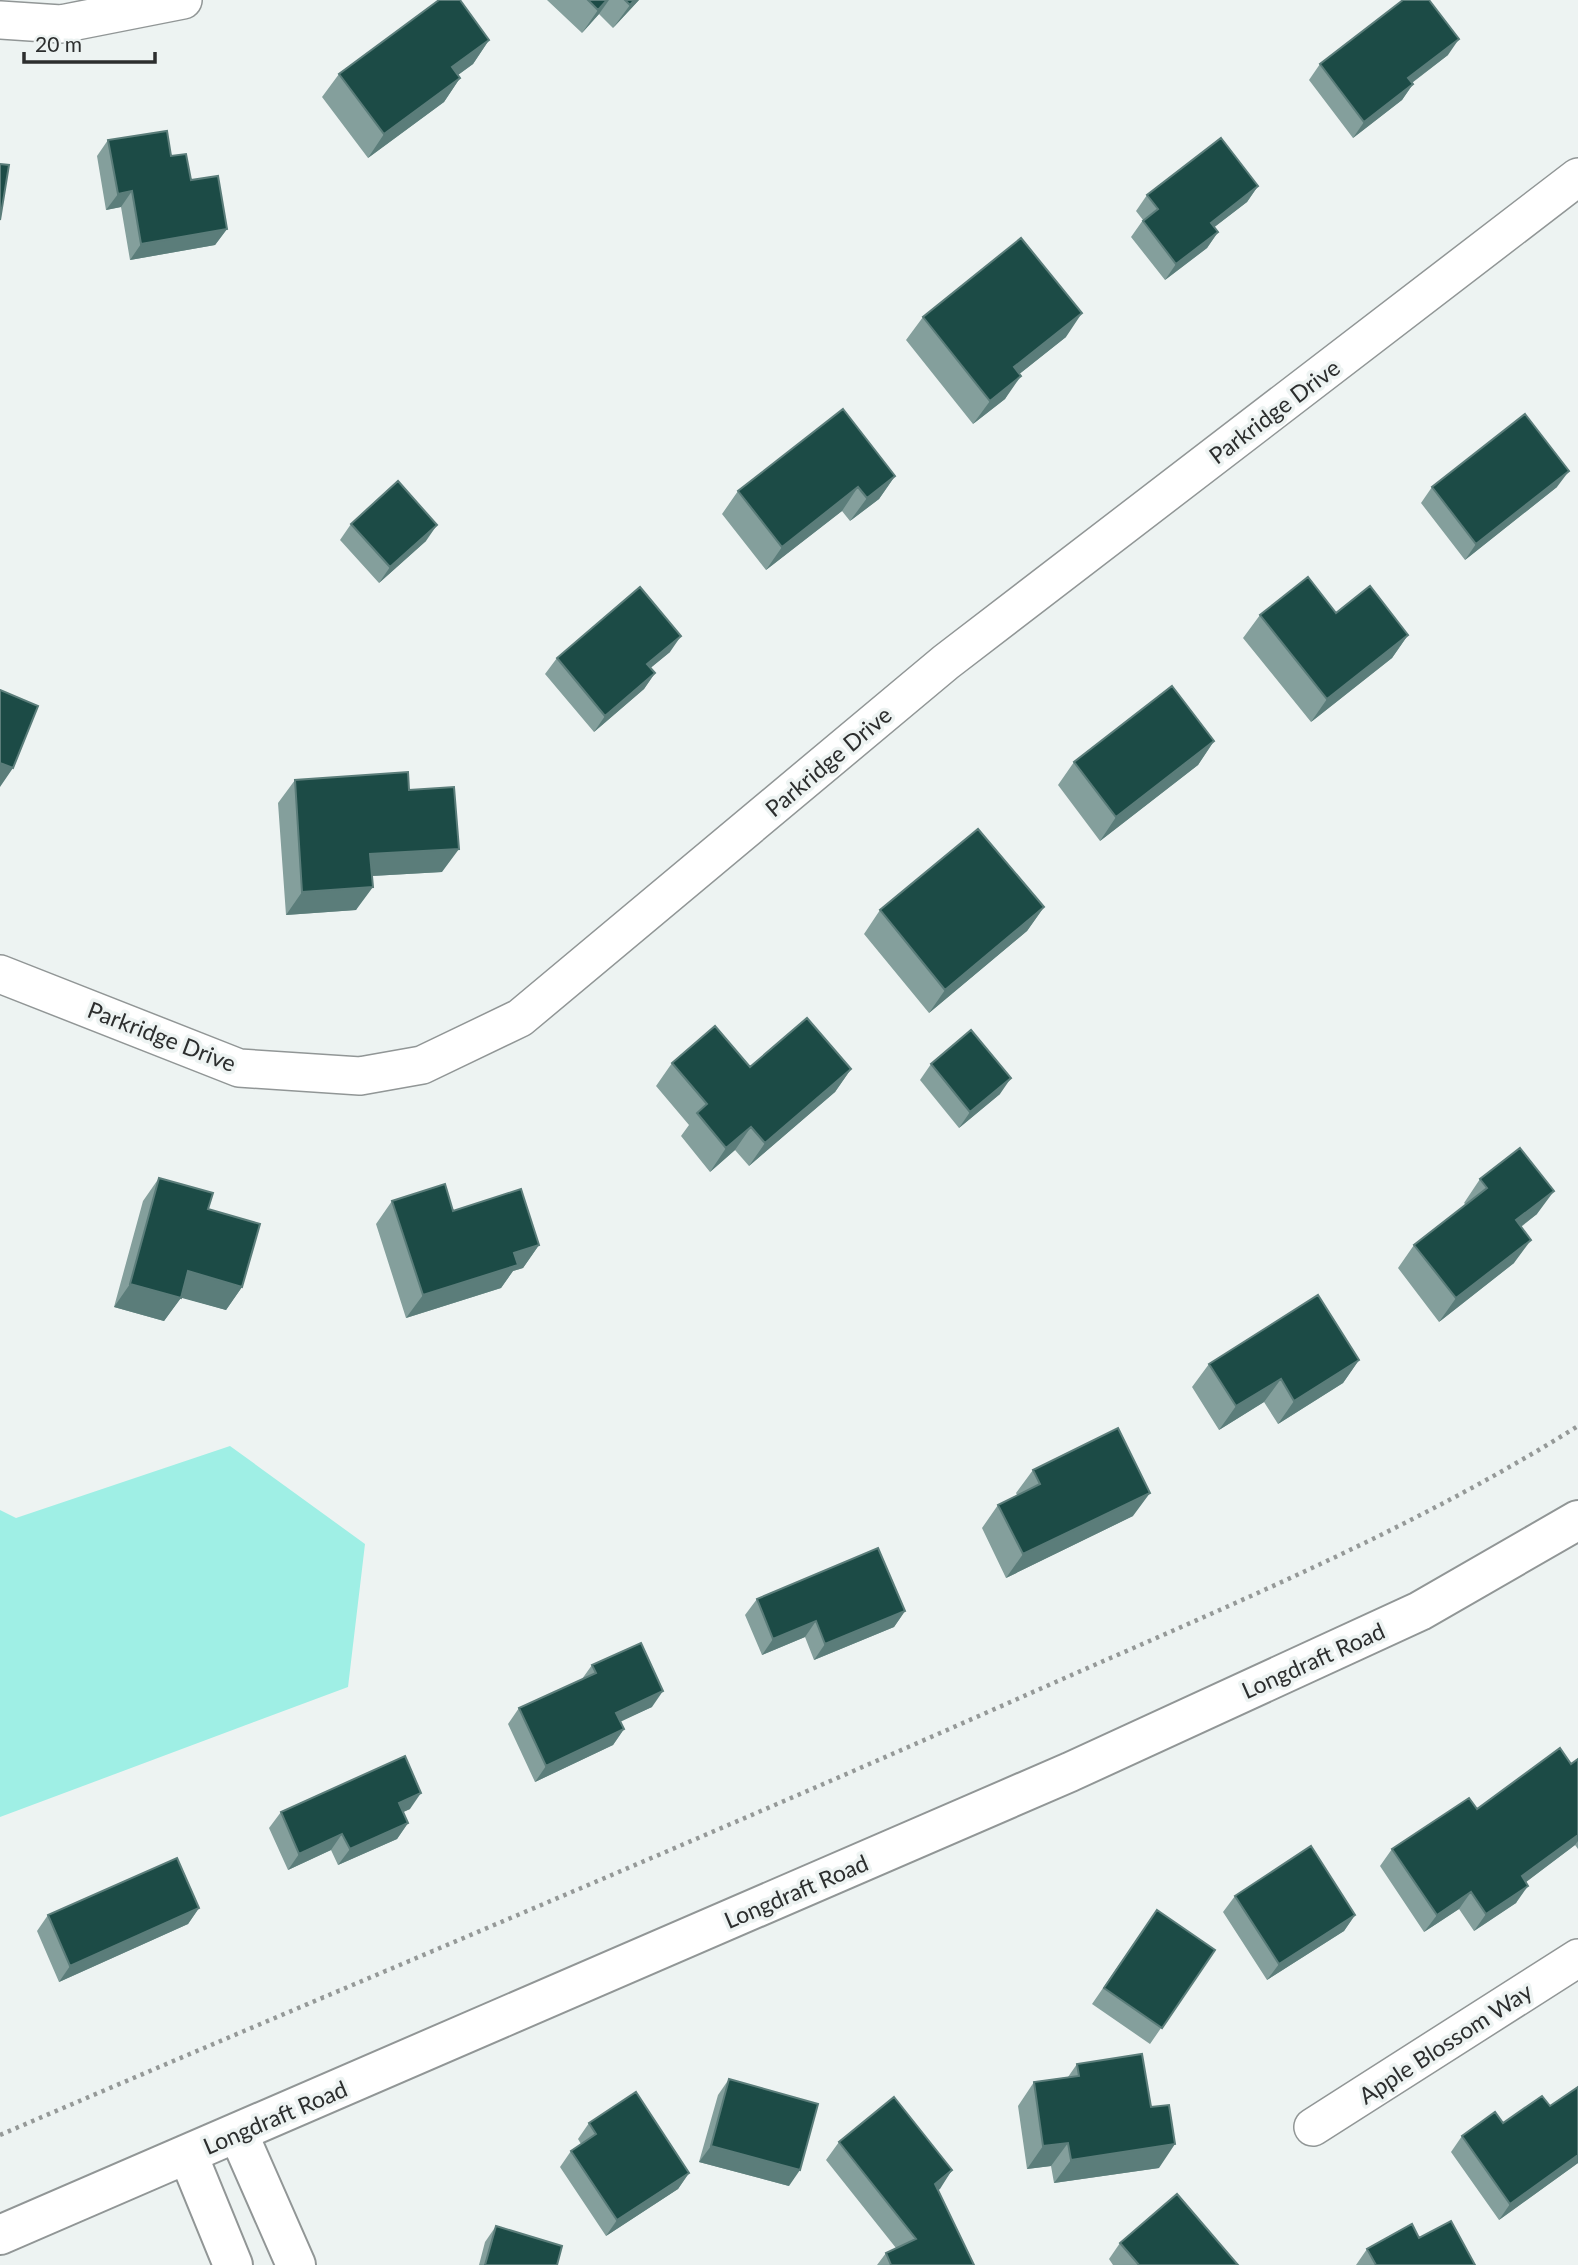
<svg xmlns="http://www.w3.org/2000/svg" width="1578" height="2265" font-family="Lato,sans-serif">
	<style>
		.green { fill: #9fefe5 }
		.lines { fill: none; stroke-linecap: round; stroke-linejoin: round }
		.minor-casing { stroke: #919696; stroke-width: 40 }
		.tertiary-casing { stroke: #919696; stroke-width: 42 }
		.path { stroke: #959998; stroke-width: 4.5; stroke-dasharray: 3.5 5; stroke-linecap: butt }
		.minor { stroke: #fff; stroke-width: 37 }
		.tertiary { stroke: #fff; stroke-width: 38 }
		.wall { fill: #849f9c }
		.shaded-wall { fill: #5b7d7a }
		.building { fill: #1c4b46; stroke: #5b7d7a; stroke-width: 2 }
		.labels { text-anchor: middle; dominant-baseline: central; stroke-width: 7; stroke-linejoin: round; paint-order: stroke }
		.street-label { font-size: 23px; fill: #2c2e2e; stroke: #edf3f2 }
	</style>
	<rect width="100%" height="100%" fill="#edf3f2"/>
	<!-- green -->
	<path class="green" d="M230,1446L365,1544L348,1687L0,1817V1510L16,1518Z"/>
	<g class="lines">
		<defs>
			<path id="minor" d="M0,20L61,24L183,0
				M0,974L239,1068L360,1076L422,1065L520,1018L946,662L1578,177
				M1313,2127L1578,1958"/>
			<path id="tertiary" d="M238,2133L296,2265
				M188,2155L233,2265
				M0,2235L1070,1772L1420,1611L1578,1520"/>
		</defs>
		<!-- minor casing -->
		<use href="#minor" class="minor-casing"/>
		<!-- tertiary casing -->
		<use href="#tertiary" class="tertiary-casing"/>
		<!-- path -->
		<path class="path" d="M0,2135C338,1990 679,1849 1015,1700C1206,1615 1401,1537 1578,1426"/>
		<!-- minor -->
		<use href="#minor" class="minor"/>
		<!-- tertiary -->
		<use href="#tertiary" class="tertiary"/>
	</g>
	<!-- wall -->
	<path class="wall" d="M547,0H639L613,28L599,14L582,33Z
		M489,40L473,64L458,75L460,78L444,102L368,158L322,97L339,74Z
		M1448,55L1412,83L1413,84L1402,100L1353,138L1309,80L1320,64Z
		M108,140L171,156L191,180L227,229L215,245L130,260L121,207L106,210L97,156Z
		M1258,186L1247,202L1214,227L1218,232L1207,248L1165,280L1131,237L1143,220L1136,211L1147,195Z
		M923,317L1066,337L1019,374L1005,399L973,424L906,340Z
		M895,476L879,499L850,521L842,511L766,570L722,514L738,491Z
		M1432,487H1557L1465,560L1421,503Z
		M351,524L426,541L379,583L340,540Z
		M1336,613L1408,635L1392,658L1311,722L1243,638L1260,615Z
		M670,652L650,668L655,673L644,689L594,732L545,674L557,658Z
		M1214,741L1198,765L1100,841L1058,785L1074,762Z
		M295,780L409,790L442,872L372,876L356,910L286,915L278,803Z
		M1044,907L1027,931L929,1013L864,934L880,910Z
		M672,1063L750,1067L851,1069L835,1092L749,1166L735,1150L710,1172L681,1136L689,1125L656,1086Z
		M931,1064L1000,1094L959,1128L920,1080Z
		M159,1178L208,1209L242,1287L226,1310L181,1297L164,1321L114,1307L143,1201Z
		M1480,1179L1537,1214L1521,1227L1514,1263L1439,1322L1398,1268L1414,1245L1466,1205L1464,1203Z
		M392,1201L453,1211L539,1245L523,1268L513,1271L501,1288L406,1318L376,1224Z
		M1359,1360L1343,1383L1278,1424L1264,1402L1219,1430L1192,1387L1209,1364Z
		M1033,1470L1133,1516L1006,1578L982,1528L998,1505L1017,1495L1016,1493Z
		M757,1599L905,1611L894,1627L814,1660L805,1637L762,1655L745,1615Z
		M592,1665L652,1707L620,1721L624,1729L613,1745L535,1782L508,1724L519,1708L582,1679Z
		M1578,1759V1849L1575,1845L1526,1882L1516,1903L1474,1931L1459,1909L1424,1932L1380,1866L1392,1849L1571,1764Z
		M410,1809L403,1812L408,1823L397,1839L338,1865L331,1850L288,1870L269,1828L281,1812Z
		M1235,1896L1355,1915L1344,1931L1267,1980L1223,1912Z
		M199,1908L188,1924L59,1982L37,1931L48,1915Z
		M1157,1910L1215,1950L1150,2044L1092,2004Z
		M1077,2064L1159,2168L1054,2183L1051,2166L1027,2169L1018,2106L1034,2082L1068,2077Z
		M729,2079L789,2186L699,2162L718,2095Z
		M1550,2106L1578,2163L1499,2220L1451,2152L1462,2136L1503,2123Z
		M589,2123L689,2173L678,2189L606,2236L560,2167L571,2151L581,2144L578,2139Z
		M839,2142L952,2170L938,2190L974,2265H877L886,2253L896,2248L826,2160Z
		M496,2226L557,2265H479L485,2242Z
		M1419,2238L1475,2265H1356L1367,2249Z
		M1120,2243L1238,2265H1113L1109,2259Z"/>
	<!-- shaded-wall -->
	<path class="shaded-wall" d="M607,0H609L599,14L582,33L598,10Z
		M634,0H639L613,28L630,5Z
		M1459,39L1448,55L1397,94L1408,78Z
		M489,40L473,64L436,91L452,67Z
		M460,78L444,102L368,158L384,134Z
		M1413,84L1402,100L1353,138L1364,122Z
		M1258,186L1247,202L1199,239L1211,223Z
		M132,191L121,207L106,210L118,194Z
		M227,229L215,245L130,260L141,244Z
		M1218,232L1207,248L1165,280L1176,264Z
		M1082,313L1066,337L998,391L1014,367Z
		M1021,376L1005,399L973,424L990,401Z
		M1569,471L1557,487L1465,560L1476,544Z
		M895,476L879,499L850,521L867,498Z
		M858,487L842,511L766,570L782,547Z
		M437,525L426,541L379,583L390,567Z
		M1408,635L1392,658L1311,722L1327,699Z
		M681,636L670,652L636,680L647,664Z
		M655,673L644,689L594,732L605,716Z
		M1214,741L1198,765L1100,841L1116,817Z
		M0,763L13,768L0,787Z
		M459,849L442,872L354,877L370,854Z
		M373,887L356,910L286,915L302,892Z
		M1044,907L1027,931L929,1013L945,990Z
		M851,1069L835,1092L749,1166L765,1143Z
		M1011,1078L1000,1094L959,1128L970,1112Z
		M751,1127L735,1150L710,1172L726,1148Z
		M1554,1191L1537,1214L1499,1243L1516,1220Z
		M1531,1240L1514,1263L1439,1322L1456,1298Z
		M539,1245L523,1268L513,1271L501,1288L406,1318L423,1295L514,1253Z
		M188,1271L242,1287L226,1310L171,1295Z
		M130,1284L181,1298L164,1321L114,1307Z
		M1359,1360L1343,1383L1278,1424L1294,1401Z
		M1281,1379L1264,1402L1219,1430L1236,1406Z
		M1150,1493L1133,1516L1006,1578L1023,1554Z
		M905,1611L894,1627L814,1660L825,1644Z
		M816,1621L805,1637L762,1655L773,1639Z
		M663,1691L652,1707L605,1729L616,1713Z
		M624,1729L613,1745L535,1782L546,1766Z
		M421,1793L410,1809L388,1819L399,1803Z
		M408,1823L397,1839L338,1865L350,1849Z
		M342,1834L331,1850L288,1870L299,1854Z
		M1578,1835V1841L1575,1845L1510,1894L1522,1876Z
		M1528,1886L1516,1903L1474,1931L1486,1914Z
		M1471,1892L1459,1909L1424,1932L1437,1915Z
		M199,1908L188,1924L59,1982L70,1966Z
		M1355,1915L1344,1931L1267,1980L1279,1964Z
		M1068,2143L1051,2166L1027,2169L1043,2146Z
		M1175,2144L1159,2168L1054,2183L1071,2160Z
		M711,2146L800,2170L789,2186L699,2162Z
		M1578,2155V2163L1499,2220L1510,2204Z
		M952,2170L940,2189L923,2202L935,2184Z
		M689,2173L678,2189L606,2236L617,2220Z"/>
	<!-- building -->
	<path class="building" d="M439,0H460L489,40L452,67L460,78L384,134L339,74Z
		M588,0H607L598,10Z
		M625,0H634L630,5Z
		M1403,0H1429L1459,39L1408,78L1413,84L1364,122L1320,64Z
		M167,131L171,156L186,154L191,180L218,176L227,229L141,244L132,191L118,194L108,140Z
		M1221,138L1258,186L1211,223L1218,232L1176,264L1143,221L1158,209L1147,195Z
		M0,164L9,165L0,220Z
		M1021,238L1082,313L1014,367L1021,376L990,401L923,317Z
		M843,409L895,476L867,498L858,487L782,547L738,491Z
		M1525,414L1569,471L1476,544L1432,487Z
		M398,481L437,525L390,567L351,524Z
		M1308,577L1336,613L1370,586L1408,635L1327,699L1260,615Z
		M640,587L681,636L647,664L655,673L605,716L557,658Z
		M1172,686L1214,741L1116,817L1074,762Z
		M0,690L38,706L13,768L0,763Z
		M408,772L409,790L454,787L459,849L370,854L373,887L302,892L295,780Z
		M978,829L1044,907L945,990L880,910Z
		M807,1018L851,1069L765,1143L751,1127L726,1148L697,1113L707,1104L672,1063L715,1026L750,1067Z
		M971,1030L1011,1078L970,1112L931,1064Z
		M1520,1148L1554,1191L1516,1220L1531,1240L1456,1298L1414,1245L1487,1188L1480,1179Z
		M159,1178L213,1193L208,1209L260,1224L242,1287L188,1271L181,1298L130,1284Z
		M445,1184L453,1211L521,1189L539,1245L514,1253L518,1265L423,1295L392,1201Z
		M1318,1295L1359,1360L1294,1401L1281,1379L1236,1406L1209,1364Z
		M1118,1428L1150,1493L1023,1554L998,1505L1040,1484L1033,1470Z
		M878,1548L905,1611L825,1644L816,1621L773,1639L757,1599Z
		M641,1643L663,1691L616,1713L624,1729L546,1766L519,1708L596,1673L592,1665Z
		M1560,1748L1571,1764L1578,1759V1835L1522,1876L1528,1886L1486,1914L1471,1892L1437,1915L1392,1849L1469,1798L1477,1809Z
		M405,1756L421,1793L399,1803L408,1823L350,1849L342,1834L299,1854L281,1812Z
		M1311,1846L1355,1915L1279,1964L1235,1896Z
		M177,1858L199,1908L70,1966L48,1915Z
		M1157,1910L1215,1950L1162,2028L1104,1988Z
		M1142,2054L1151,2107L1169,2105L1175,2144L1071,2160L1068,2143L1043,2146L1034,2082L1079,2076L1077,2064Z
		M729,2079L818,2104L800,2170L711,2146Z
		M1578,2087V2155L1510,2204L1462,2136L1495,2112L1503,2123L1542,2096L1550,2106Z
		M636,2092L689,2173L617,2220L571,2151L596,2134L589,2123Z
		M894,2097L952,2170L935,2184L974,2265H891L886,2253L916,2239L839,2142Z
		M1177,2194L1238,2265H1139L1120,2243Z
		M1451,2221L1475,2265H1376L1367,2249L1412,2224L1419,2238Z
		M496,2226L562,2246L557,2265H485Z"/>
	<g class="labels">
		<!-- street labels -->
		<g class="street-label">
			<text transform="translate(1274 411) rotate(-37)">Parkridge Drive</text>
			<text transform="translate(828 761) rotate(-40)">Parkridge Drive</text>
			<text transform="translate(162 1036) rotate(21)">Parkridge Drive</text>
			<text transform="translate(1313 1660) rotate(-24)">Longdraft Road</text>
			<text transform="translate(796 1891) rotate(-23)">Longdraft Road</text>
			<text transform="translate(1445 2043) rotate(-33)">Apple Blossom Way</text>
			<text transform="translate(275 2117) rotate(-23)">Longdraft Road</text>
		</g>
	</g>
	<!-- scale -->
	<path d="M24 52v10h131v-10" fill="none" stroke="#2c2e2e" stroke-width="3.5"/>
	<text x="35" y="52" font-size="21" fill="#2c2e2e" stroke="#edf3f2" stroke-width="5" paint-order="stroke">20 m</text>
</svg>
